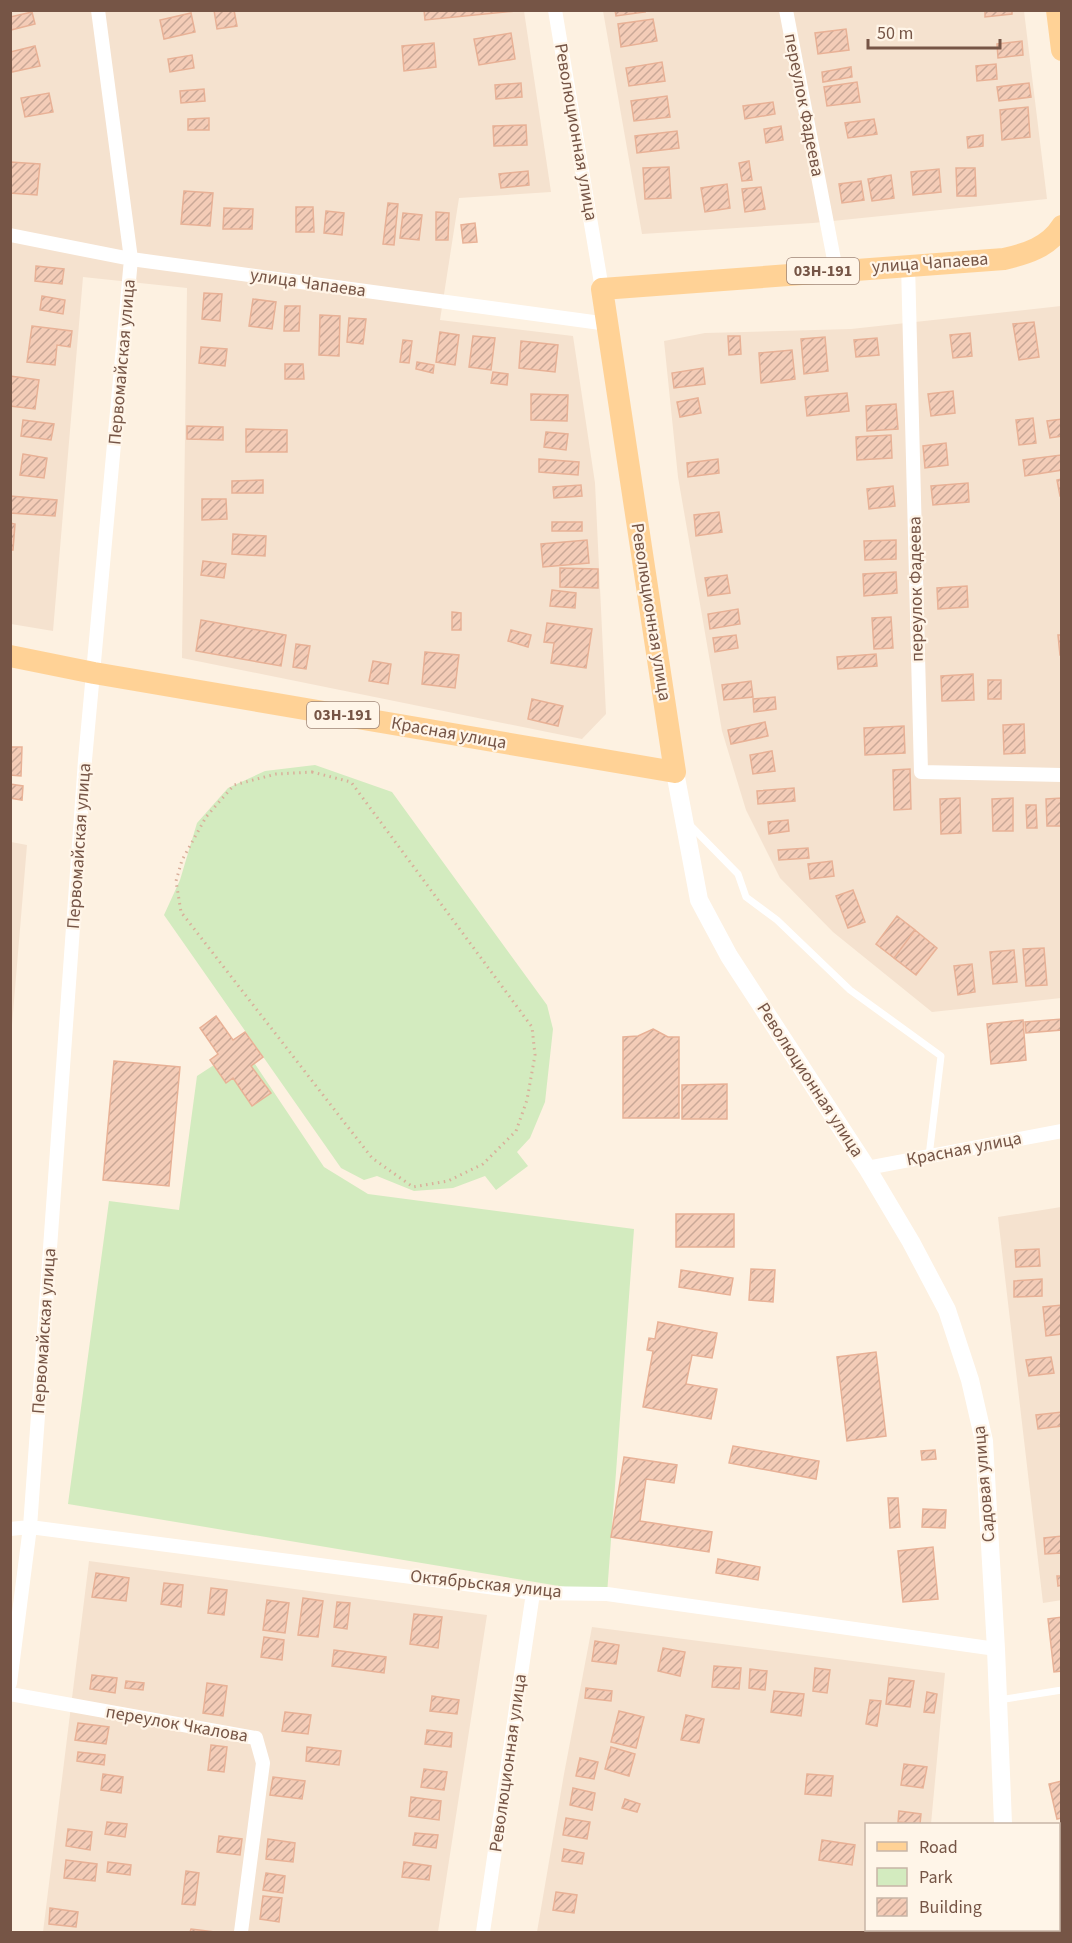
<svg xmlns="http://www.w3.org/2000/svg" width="1072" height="1943" font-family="'Source Sans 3',sans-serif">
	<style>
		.residential { fill: #f5e2cf }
		.green { fill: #d3ebbf }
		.building { fill: url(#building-hatch); stroke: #e8b196; stroke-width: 1.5 }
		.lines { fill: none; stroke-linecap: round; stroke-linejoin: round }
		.path { stroke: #d9af9a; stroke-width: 3; stroke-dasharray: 1.5 4.5; stroke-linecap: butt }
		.service { stroke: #fff; stroke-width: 7 }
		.minor { stroke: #fff; stroke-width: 14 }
		.tertiary { stroke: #fff; stroke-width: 18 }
		.primary { stroke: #ffd296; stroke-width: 22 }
		.labels { text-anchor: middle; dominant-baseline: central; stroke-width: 4.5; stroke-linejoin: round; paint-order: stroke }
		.shield { fill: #fff5e8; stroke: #9f8577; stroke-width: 1.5 }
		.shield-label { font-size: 16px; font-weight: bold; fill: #765546 }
		.street-label { font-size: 18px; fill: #765546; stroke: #fff5e8 }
	</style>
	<defs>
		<pattern id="building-hatch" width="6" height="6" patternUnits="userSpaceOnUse" patternTransform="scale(1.5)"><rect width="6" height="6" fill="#f4ccb7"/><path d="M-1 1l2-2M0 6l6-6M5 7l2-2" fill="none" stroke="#caa897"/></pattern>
	</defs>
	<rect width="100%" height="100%" fill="#fdf1e1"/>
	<!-- residential -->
	<path class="residential" d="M10,11H524L551,192L459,198L440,320L573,336L595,483L606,714L582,739L182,658L187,288L83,277L53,631L11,624Z
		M603,11H1024L1047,199L813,223L642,234Z
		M1061,306V998L932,1012L833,932L780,878L746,810L722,731L678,477L664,341L705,333L851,329Z
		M11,842L27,845L11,1037L10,842Z
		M1061,1207L1062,1600L1043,1603L998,1217Z
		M89,1561L487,1615L438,1932H43Z
		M592,1627L945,1673L931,1824H866V1930H921V1932H537L564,1774Z"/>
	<!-- green -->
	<path class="green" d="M315,765L392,792L547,1005L553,1029L545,1102L530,1138L517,1152L528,1166L496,1190L485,1176L453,1188L414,1191L377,1176L364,1180L341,1168L164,915L180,880L197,823L228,788L265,771Z
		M243,1046L324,1167L368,1194L634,1229L607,1594L68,1504L109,1201L179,1210L197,1076Z"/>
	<!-- building -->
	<path class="building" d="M214,10H234L237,26L217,29Z
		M424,10H516V11L425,20Z
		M615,10H644L645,12L616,16Z
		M985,10H1012V14L985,17Z
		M32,12L35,24L11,30L10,17Z
		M191,13L195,32L164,39L160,20Z
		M653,19L657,41L621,47L618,24Z
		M846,29L849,50L818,54L815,33Z
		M511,33L515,59L479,65L474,39Z
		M1022,41L1023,55L998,58L997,44Z
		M434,43L436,67L404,71L402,46Z
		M35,46L40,66L12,72L10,52Z
		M192,55L194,68L170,72L168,59Z
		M662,62L665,81L629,86L626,68Z
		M996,64L997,79L977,81L976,66Z
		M851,67L852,77L823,82L822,72Z
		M857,82L860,102L827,106L824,87Z
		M521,83L522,97L496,99L495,85Z
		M1029,83L1031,97L999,101L997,87Z
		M204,89L205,101L181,103L180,91Z
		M49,93L53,112L25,117L21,98Z
		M667,96L670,117L634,121L631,101Z
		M773,102L775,114L745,119L743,106Z
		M1028,107L1030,137L1002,140L1000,110Z
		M209,118V130H188V119Z
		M874,119L877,134L848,138L845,123Z
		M526,125L527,145L494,146L493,126Z
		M781,126L783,140L766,143L764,129Z
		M677,131L679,148L637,153L635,136Z
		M983,135V146L968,148L967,137Z
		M749,161L752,180L742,181L739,163Z
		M10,162L40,164L37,195L10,193Z
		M669,167L671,198L645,199L643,168Z
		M956,168H975L976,196H957Z
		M939,169L941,192L913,195L911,172Z
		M528,171L529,185L501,188L499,174Z
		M891,175L894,198L872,201L868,179Z
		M861,181L864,200L842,203L839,184Z
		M727,184L730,208L705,212L701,188Z
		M761,187L765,209L745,212L742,189Z
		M184,191L213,193L210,226L181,224Z
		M388,203L398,204L394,245L383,244Z
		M296,207H313L314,232H296Z
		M224,208L253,209L252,229H223Z
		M326,211L344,213L342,235L324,233Z
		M436,212L449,213L448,240H436Z
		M403,213L422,215L419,240L400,238Z
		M475,223L477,242L463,243L461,225Z
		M36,266L64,269L62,284L35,281Z
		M204,293L222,294L220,321L202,319Z
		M42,296L65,300L63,314L40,310Z
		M253,299L276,302L272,329L249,326Z
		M285,306H300L299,331H284Z
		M320,315L340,316L339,356L319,355Z
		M349,318L366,319L363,344L347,342Z
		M1034,322L1039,357L1019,360L1013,324Z
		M32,326L72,331L70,347L57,345L55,365L27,362Z
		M440,332L459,335L455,365L436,362Z
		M970,333L972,356L953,358L950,335Z
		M473,336L495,338L491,370L469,367Z
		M728,336H740L741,354L729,355Z
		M825,337L828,371L804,374L801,339Z
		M877,338L879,355L856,357L854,340Z
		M403,340L412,341L409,363L400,362Z
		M521,341L558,345L555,372L519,368Z
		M201,347L227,349L225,366L199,363Z
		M792,350L795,379L761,383L759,353Z
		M417,362L434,365L433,373L416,369Z
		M285,364H303L304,379H285Z
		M703,368L705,384L674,388L672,373Z
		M493,372L508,374L507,385L491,383Z
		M10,376L39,380L35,409L10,406Z
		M953,391L955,413L931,416L928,394Z
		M847,393L849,411L807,416L805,397Z
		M531,394L568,395L567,421L531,420Z
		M698,398L701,413L680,417L677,402Z
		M896,404L898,429L867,431L866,406Z
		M1033,418L1036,443L1019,445L1016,420Z
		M1062,419V436L1050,438L1047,421Z
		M23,420L54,424L51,440L21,436Z
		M187,426L223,427V440L187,439Z
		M246,429L287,430V452H246Z
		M546,432L568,434L566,450L544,447Z
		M891,435L892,458L857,460L856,437Z
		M946,443L948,465L925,468L923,446Z
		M23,454L47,458L44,478L20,475Z
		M1061,455L1062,470L1025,476L1023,460Z
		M539,459L579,462L578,475L539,472Z
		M718,459L719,473L688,477L687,463Z
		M1062,479V496H1060L1057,480Z
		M263,480V493H232V481Z
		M968,483L969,502L933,505L931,486Z
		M581,485L582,496L554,498L553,487Z
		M893,486L895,506L869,509L867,489Z
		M10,496L57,500L55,516L10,513Z
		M202,499H226L227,519L202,520Z
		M719,512L722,532L696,536L694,515Z
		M552,522H582V531H552Z
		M10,523L15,524L13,550H10Z
		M233,534L266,536L265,556L232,554Z
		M587,540L589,563L543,567L541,544Z
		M896,540V559L865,560L864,541Z
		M203,561L226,564L224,578L201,575Z
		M560,568L598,569V588L560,587Z
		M896,572L897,593L864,596L863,574Z
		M727,575L730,593L708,596L705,578Z
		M967,586L968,607L938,609L937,588Z
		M552,590L576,593L575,608L550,606Z
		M738,609L740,624L710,629L708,614Z
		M452,612L461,613V630H452Z
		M891,617L893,648L874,649L872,618Z
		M201,620L286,635L281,666L196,651Z
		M547,623L592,629L586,668L551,663L554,643L544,642Z
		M511,630L531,635L528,647L508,641Z
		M736,635L738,648L715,652L713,638Z
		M1058,635H1062V655H1060Z
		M296,644L310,646L306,669L293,667Z
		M425,652L459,655L455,688L422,684Z
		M876,654L877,666L838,669L837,657Z
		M373,661L391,664L388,684L369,681Z
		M973,674L974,700L942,701L941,676Z
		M988,680H1001V699H988Z
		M751,681L753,697L724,700L722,685Z
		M775,697L776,709L754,712L753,699Z
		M532,699L563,706L558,726L528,719Z
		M765,722L768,736L731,744L728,730Z
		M1024,724L1025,753L1004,754L1003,725Z
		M904,726L905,753L865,755L864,728Z
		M10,747H22L21,776L10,775Z
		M772,751L775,771L753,774L750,755Z
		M910,769L911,809L894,810L893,770Z
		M10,784L23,786L22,800L10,798Z
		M794,788L795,801L758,804L757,791Z
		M960,798L961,833L941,834L940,799Z
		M1013,798V831H993L992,799Z
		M1062,798V826H1047L1046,799Z
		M1026,805H1036L1037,828H1027Z
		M788,820L789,831L769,834L768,822Z
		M808,848L809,858L779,860L778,850Z
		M832,861L834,876L810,879L808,864Z
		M853,890L865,922L848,928L836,896Z
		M897,916L915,930L894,958L876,944Z
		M915,930L937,948L916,975L894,958Z
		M1044,948L1047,985L1026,986L1023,949Z
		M1014,950L1017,982L993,984L990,952Z
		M972,964L975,992L958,995L954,966Z
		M216,1016L233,1040L245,1032L263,1057L251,1066L271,1093L252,1106L233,1078L226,1083L210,1060L218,1054L200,1028Z
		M1062,1019V1030L1026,1033L1025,1022Z
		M1023,1020L1026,1060L991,1064L987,1024Z
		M653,1029L668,1037H679V1118H623V1037L638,1036Z
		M114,1061L180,1067L169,1186L103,1180Z
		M727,1084V1119H682V1085Z
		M676,1214H734V1247H676Z
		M1039,1249L1040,1266L1016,1267L1015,1250Z
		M751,1269L775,1270L773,1302L749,1300Z
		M681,1270L733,1278L730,1295L679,1287Z
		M1042,1279V1296L1014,1297V1281Z
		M1062,1305V1334L1046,1336L1043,1307Z
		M658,1322L717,1333L712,1358L692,1355L686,1384L717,1389L711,1419L643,1407L653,1351L647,1350L649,1338L655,1339Z
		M876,1352L886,1436L847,1441L837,1357Z
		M1051,1357L1054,1373L1029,1376L1026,1360Z
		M1062,1412V1426L1038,1429L1036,1415Z
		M733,1446L819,1461L816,1479L729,1463Z
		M935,1450L936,1459L922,1460L921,1451Z
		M624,1457L677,1465L674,1483L646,1479L640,1521L712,1532L709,1552L611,1537Z
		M888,1498H898L900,1527L890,1528Z
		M923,1509L946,1510L945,1528L922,1527Z
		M1062,1536V1553L1045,1554L1044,1538Z
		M933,1547L938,1599L903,1602L898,1551Z
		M718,1559L760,1567L758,1580L716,1573Z
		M96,1573L129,1578L126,1601L92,1597Z
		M1057,1576H1062V1585L1058,1586Z
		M164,1583L183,1585L181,1607L161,1604Z
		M211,1588L227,1590L224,1615L208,1613Z
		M303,1598L323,1601L318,1637L298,1635Z
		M267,1600L289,1603L285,1633L263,1630Z
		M337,1602L350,1603L347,1629L334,1627Z
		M414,1614L442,1617L438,1648L410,1644Z
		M1062,1617V1671L1054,1672L1048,1619Z
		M264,1637L284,1640L282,1660L261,1657Z
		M595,1641L619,1645L616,1664L592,1661Z
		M663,1648L685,1652L680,1676L658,1671Z
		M334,1650L386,1657L384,1673L332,1666Z
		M714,1666L741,1668L739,1689L712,1687Z
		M815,1668L830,1670L827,1693L813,1691Z
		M750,1669L767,1671L765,1690L749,1688Z
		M92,1675L117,1678L115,1693L90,1689Z
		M889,1678L914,1681L910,1707L886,1704Z
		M126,1681L144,1683L143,1690L125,1688Z
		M207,1683L227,1686L223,1716L203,1713Z
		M586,1688L612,1691L611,1701L585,1698Z
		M774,1691L804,1694L801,1716L771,1712Z
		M927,1692L937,1694L934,1713L924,1712Z
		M432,1696L459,1700L457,1714L430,1711Z
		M870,1700L881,1701L877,1726L866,1724Z
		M619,1711L644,1717L636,1748L611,1742Z
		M285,1712L311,1715L308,1734L282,1731Z
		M686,1715L704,1719L699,1743L681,1740Z
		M78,1723L109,1727L106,1744L75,1740Z
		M427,1730L452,1733L451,1747L425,1744Z
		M211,1745L227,1747L224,1772L208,1770Z
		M307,1747L341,1751L339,1765L306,1761Z
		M611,1747L635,1754L629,1776L605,1769Z
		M78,1752L105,1755L104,1765L77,1761Z
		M580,1758L598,1762L594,1779L576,1776Z
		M904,1764L927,1767L923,1788L901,1785Z
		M424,1769L447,1772L444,1790L421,1787Z
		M103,1774L123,1777L121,1793L101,1790Z
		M807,1774L833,1776L831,1796L805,1794Z
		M273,1777L305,1781L302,1799L270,1795Z
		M1062,1781V1818L1057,1819L1049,1784Z
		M573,1788L595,1793L592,1810L570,1805Z
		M411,1797L441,1801L439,1820L409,1816Z
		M625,1799L640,1804L637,1812L622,1808Z
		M899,1811L921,1814L920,1824L898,1822Z
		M566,1818L590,1822L587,1839L563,1835Z
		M107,1822L127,1824L125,1837L105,1834Z
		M68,1829L92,1832L90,1850L66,1846Z
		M415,1833L438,1835L436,1848L413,1845Z
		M219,1836L242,1839L240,1855L217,1852Z
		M268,1839L295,1843L293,1862L266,1859Z
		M822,1840L855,1845L852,1865L819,1860Z
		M564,1849L584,1853L582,1864L562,1861Z
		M66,1860L97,1864L95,1881L64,1878Z
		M108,1862L131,1865L130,1875L107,1872Z
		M404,1862L431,1866L429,1880L402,1877Z
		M186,1871L199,1873L195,1905L182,1904Z
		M266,1873L285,1876L283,1893L263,1890Z
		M556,1892L577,1895L574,1913L553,1910Z
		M263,1896L282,1898L279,1922L260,1919Z
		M50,1908L78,1912L76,1927L49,1924Z
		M191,1929L215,1932H190Z"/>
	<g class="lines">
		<!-- path -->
		<path class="path" d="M312,772L351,782L532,1027L535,1055L527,1100L516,1131L483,1164L448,1181L413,1187L372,1158L181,912L176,881L182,860L206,817L234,785L276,774Z"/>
		<!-- service -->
		<path class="service" d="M689,824L738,874L746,897L777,920L850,990L941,1056L929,1156
			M999,1700L1062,1690"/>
		<!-- minor -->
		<path class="minor" d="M555,10L602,289
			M786,10L836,270
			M10,235L131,259L608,324
			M908,264L921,772L1062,775
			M867,1168L1062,1131
			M10,1529L30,1527L533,1593L607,1594L996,1649
			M10,1683L30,1527L85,760L131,259L98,10
			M10,1694L256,1738L263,1763L241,1932
			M483,1932L533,1593"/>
		<!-- tertiary -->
		<path class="tertiary" d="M675,772L699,900L729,956L867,1168L911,1242L947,1310L970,1380L984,1441L996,1649L1003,1824
			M1012,1930V1932"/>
		<!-- primary -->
		<path class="primary" d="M1057,10L1062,50
			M10,656L94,673L675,772L602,289L1004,259C1026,254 1049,247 1062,226"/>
	</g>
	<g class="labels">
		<!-- shield labels -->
		<g class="shield">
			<rect x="787" y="258" width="72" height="26" rx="4.5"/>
			<rect x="307" y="702" width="72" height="26" rx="4.5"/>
		</g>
		<g class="shield-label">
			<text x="823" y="271">03Н-191</text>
			<text x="343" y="715">03Н-191</text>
		</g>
		<!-- street labels -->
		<g class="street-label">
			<text transform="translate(804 105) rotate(79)">переулок Фадеева</text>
			<text transform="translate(576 132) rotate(80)">Революционная улица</text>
			<text transform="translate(930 263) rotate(-4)">улица Чапаева</text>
			<text transform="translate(308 283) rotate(8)">улица Чапаева</text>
			<text transform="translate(122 362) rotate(-85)">Первомайская улица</text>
			<text transform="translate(916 589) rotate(-91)">переулок Фадеева</text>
			<text transform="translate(651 612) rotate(81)">Революционная улица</text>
			<text transform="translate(449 733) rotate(10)">Красная улица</text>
			<text transform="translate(79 846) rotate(-86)">Первомайская улица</text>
			<text transform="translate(810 1080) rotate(57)">Революционная улица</text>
			<text transform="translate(964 1149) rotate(-11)">Красная улица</text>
			<text transform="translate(44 1331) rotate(-86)">Первомайская улица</text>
			<text transform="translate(984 1484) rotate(-95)">Садовая улица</text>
			<text transform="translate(486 1584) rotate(6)">Октябрьская улица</text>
			<text transform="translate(177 1724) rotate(10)">переулок Чкалова</text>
			<text transform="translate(508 1763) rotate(-82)">Революционная улица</text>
		</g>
	</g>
	<!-- border -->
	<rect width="1072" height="1943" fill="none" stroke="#765546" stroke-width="24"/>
	<!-- legend -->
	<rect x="865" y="1823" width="195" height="108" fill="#fff5e8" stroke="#c8b5a7" stroke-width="1.5"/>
	<rect x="877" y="1842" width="30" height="9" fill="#ffd296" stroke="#c8b5a7" stroke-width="1.5"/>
	<text x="919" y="1853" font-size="18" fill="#765546">Road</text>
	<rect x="877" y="1868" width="30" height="18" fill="#d3ebbf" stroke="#c8b5a7" stroke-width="1.5"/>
	<text x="919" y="1883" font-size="18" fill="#765546">Park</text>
	<rect x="877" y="1898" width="30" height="18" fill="url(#building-hatch)" stroke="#c8b5a7" stroke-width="1.5"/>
	<text x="919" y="1913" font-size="18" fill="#765546">Building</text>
	<!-- scale -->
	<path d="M868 39v9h132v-9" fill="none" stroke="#765546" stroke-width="3"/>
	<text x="877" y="39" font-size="18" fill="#765546" stroke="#fff5e8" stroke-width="4.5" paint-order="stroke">50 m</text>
</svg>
